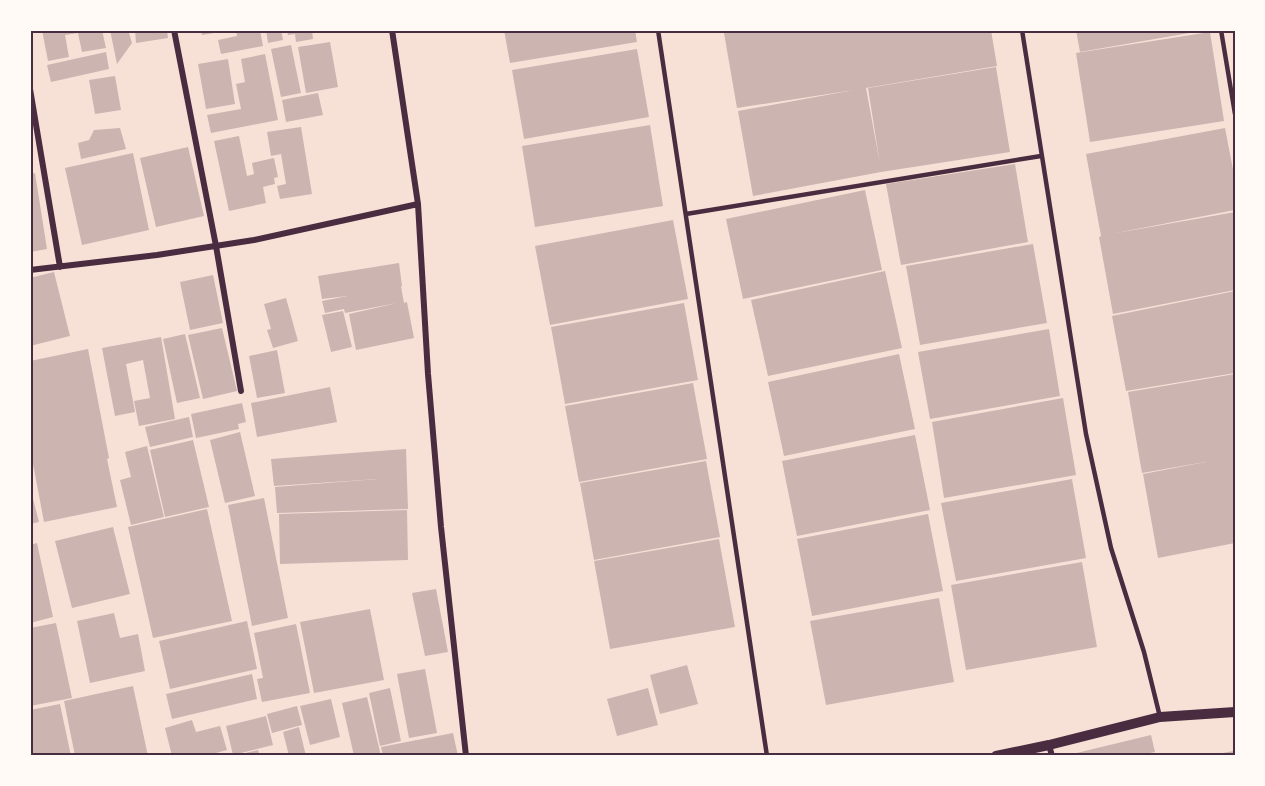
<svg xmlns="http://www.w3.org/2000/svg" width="1265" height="786" font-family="'PT Sans',sans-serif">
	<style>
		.building { fill: #ccb4b1 }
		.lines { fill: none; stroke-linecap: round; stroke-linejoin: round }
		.service { stroke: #4a2c40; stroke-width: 4.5 }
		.minor { stroke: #4a2c40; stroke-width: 6 }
		.tertiary { stroke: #4a2c40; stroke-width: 10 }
		.neatline { fill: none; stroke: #4a2c40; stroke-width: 2 }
	</style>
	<rect width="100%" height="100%" fill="#f7e1d7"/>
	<!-- building -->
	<path class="building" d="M42,30H102L106,48L82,52L78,33L65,35L69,57L48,61Z
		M110,30H128L132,43L117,64Z
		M135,30H167L168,38L136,43Z
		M201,30H226V31L202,35Z
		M236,30H260L263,46L221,54L218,40L237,36Z
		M266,30H281L283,40L268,43Z
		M287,30H312L313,39L296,42L295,34L288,35Z
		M504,30H635L637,42L510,63Z
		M726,30H991L997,66L866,88L880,164L868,88L996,67L1010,152L881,172L753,196L738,111L854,90L737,108L724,33L726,32Z
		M1076,30H1201V31L1080,52Z
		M1210,32L1224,121L1090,142L1076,53Z
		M330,42L338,87L306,93L298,47Z
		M291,45L301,93L281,97L271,49Z
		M637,49L649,117L524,139L512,70Z
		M106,52L109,69L51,82L47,65Z
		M265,54L278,120L211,133L207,115L241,109L236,84L245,82L241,59Z
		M228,59L235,104L206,109L198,64Z
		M115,76L121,110L95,114L89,80Z
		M318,93L323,115L286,122L282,100Z
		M650,125L663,206L535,227L522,146Z
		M301,127L312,194L280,199L277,186L286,184L281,154L271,156L267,132Z
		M120,128L126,149L81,159L78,143L89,140L94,130Z
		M1225,128L1235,180V210L1111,234L1235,212V290L1113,314L1099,237L1101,236L1086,154Z
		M239,136L247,176L254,174L252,163L274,158L278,177L274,178L275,184L263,187L266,203L229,211L214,141Z
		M188,147L204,216L156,227L140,158Z
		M133,153L149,230L82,245L65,168Z
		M1015,164L1028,242L901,265L886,184Z
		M35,173L47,249L30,252V174Z
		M865,190L882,270L743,299L726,219Z
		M673,220L688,299L550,325L535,246Z
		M1033,244L1047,323L920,345L906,266Z
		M399,263L402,286H401L404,303L407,302L414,338L356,350L349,314L397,303L345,313L344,309L325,313L322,301L348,296L322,299L318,276Z
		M885,271L902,348L768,376L751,300Z
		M54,272L70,336L30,346V278Z
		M213,275L223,323L190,330L180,282Z
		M1235,291V373L1126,391L1112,316Z
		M286,298L298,341L273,348L267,330L271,329L264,304Z
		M684,303L698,380L565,404L551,327Z
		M343,311L352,347L331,352L322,315Z
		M222,328L237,391L203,399L188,335Z
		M1049,329L1060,396L930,419L918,352Z
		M185,334L200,398L177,403L163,339Z
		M161,337L175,419L139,426L134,401L150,398L143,360L126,364L135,412L115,416L102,348Z
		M88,349L109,458L107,459L117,507L44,522L30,448V361Z
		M277,350L285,393L257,398L249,356Z
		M899,354L915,429L784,456L768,382Z
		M1235,374V543L1158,558L1143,474L1211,461L1142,473L1128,392Z
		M693,383L707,459L579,482L565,406Z
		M330,387L337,422L257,437L251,403Z
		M1063,398L1076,475L944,498L932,422Z
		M242,403L246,422L238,424L239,429L196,438L191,414Z
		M189,417L193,437L150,447L145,427Z
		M240,432L255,496L225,503L210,440Z
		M915,435L930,510L797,536L782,461Z
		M193,440L209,507L165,517L150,450Z
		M147,446L164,517L131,525L120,480L131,477L125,452Z
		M406,449L408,509L277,513L275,487L378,479L274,486L271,459Z
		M706,461L720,537L594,560L580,483Z
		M1072,479L1086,558L956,581L941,503Z
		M30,487L39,522L30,524Z
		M264,498L288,618L252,626L228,505Z
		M207,509L232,621L153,638L128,527Z
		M407,510L408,560L280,564L279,514Z
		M928,514L943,591L812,616L797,539Z
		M113,527L130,594L72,608L55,541Z
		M719,539L735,627L610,649L594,561Z
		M37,543L53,617L30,623V545Z
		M1082,562L1097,647L966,670L951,585Z
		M436,589L448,652L425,656L412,593Z
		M939,598L954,682L826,705L810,621Z
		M370,609L384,680L314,693L300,622Z
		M114,613L120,638L138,634L145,671L90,683L77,621Z
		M247,621L257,669L170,689L159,641Z
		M56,623L72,698L30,706V628Z
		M296,624L310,693L262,702L257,679L263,678L254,633Z
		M687,665L698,704L660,714L650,675Z
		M425,669L437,733L409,738L397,674Z
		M252,674L257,699L172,719L166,694Z
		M133,686L148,756H75L64,701Z
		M390,688L401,741L380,746L369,693Z
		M648,688L658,725L617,736L607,699Z
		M367,697L381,756H354L342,703Z
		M331,699L340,737L310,745L300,706Z
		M60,704L71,756H30V710Z
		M297,706L302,725L272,733L267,714Z
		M266,716L273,745L233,755L226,726Z
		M192,720L196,732L220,726L227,750L205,756H172L165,728Z
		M299,727L306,756H289L283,732Z
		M453,733L458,756H383L381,747Z
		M1151,735L1155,752L1136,756H1064Z
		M258,750L260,756H237V755Z
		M1233,751L1234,756H1213V755Z"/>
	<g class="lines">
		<!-- service -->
		<path class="service" d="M658,30L767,756
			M1022,30L1086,434L1111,548L1144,652L1160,717
			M1221,30L1235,114
			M686,214L1041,156"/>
		<!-- minor -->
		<path class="minor" d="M174,30L216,246L241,391
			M392,30L418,204
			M30,89L60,267
			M30,270L157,255L254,240L418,204L428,374L441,527L466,756
			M1049,745L1052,756"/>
		<!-- tertiary -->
		<path class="tertiary" d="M996,756L1049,745L1160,717L1235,712"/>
	</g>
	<!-- border -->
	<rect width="1265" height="786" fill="none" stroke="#fffaf5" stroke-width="63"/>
	<rect x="32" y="32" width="1202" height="722" class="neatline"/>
</svg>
